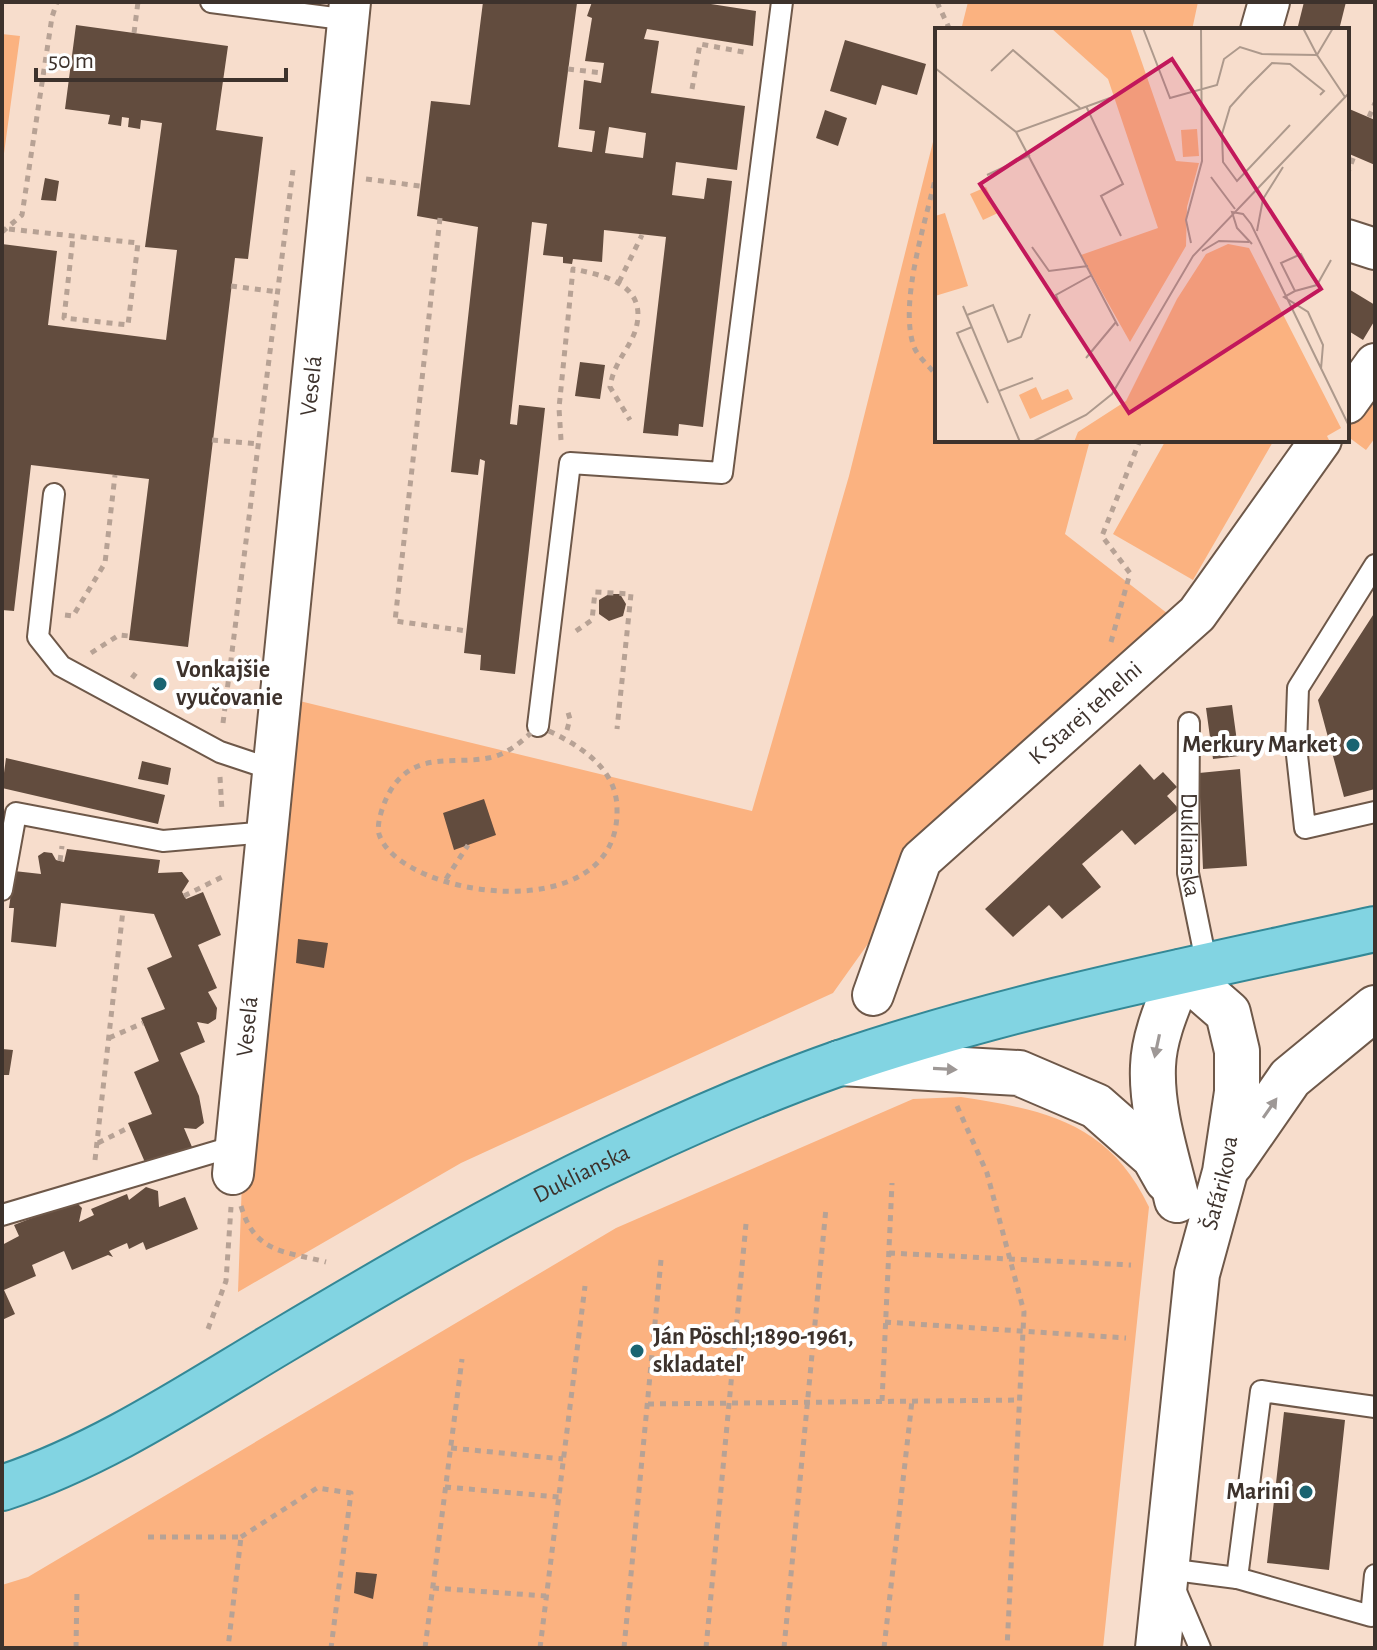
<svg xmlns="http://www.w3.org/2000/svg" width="1377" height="1650" font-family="'Alegreya Sans',sans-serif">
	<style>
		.green { fill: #fbb280 }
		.building { fill: #624c3e; fill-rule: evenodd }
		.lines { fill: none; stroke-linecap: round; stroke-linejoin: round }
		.service-casing { stroke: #6e5849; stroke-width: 24 }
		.minor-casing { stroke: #6e5849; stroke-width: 44 }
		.tertiary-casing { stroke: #6e5849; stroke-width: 48 }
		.primary-casing { stroke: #348896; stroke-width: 48 }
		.path { stroke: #b7a295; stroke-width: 5; stroke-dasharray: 6 6; stroke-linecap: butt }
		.service { stroke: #fff; stroke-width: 20 }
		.minor { stroke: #fff; stroke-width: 40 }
		.tertiary { stroke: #fff; stroke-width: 44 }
		.primary { stroke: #82d4e2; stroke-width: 44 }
		.oneway { fill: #9e9896 }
		.poi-dot { fill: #1a6471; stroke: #fff; stroke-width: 3 }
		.labels { text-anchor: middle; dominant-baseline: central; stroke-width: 8; stroke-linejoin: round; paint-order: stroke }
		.street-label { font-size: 24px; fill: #3d322c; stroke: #fff }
		.poi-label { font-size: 24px; font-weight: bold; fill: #3d322c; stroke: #fff; text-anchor: start }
		.inset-road { fill: none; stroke: #ad998c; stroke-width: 2 }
		.view { fill: #c2185b; fill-opacity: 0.15; stroke: #c2185b; stroke-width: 4 }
		.inset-edge { fill: none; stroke: #3d322c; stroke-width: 4 }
	</style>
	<rect width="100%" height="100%" fill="#f7ddcc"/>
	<!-- green -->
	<path class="green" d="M968,2H1198L1192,30H961Z
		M2,34L20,36L2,168Z
		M937,126V440H1090L1065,534L1172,617L971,799L833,993L461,1163L238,1292L253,873L275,695L752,811L849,476Z
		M1375,375V438L1366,450L1347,436V413Z
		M1166,440H1274L1193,580L1113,534Z
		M961,1097C1046,1110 1109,1123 1149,1207L1103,1648H2V1585L28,1577L616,1228L913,1099Z"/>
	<!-- building -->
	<path class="building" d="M483,2L577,3L558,147L592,152L595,131L579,129L584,80L601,83L604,63L585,61L592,18L587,16L592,2H698L756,11L753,46L647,29L644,39L659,41L651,93L745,106L737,170L676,162L672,195L704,199L707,178L732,181L703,427L679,424L678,436L643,433L666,237L604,230L602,262L573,259L572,264L563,263V257L543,255L547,224L532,222L510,424L517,425L519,405L545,408L515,674L480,670L481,655L464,653L485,461L480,459L478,475L451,472L478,227L417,216L431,101L470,105ZM609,127L646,133L643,158L605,153Z
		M1304,2H1346L1339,30H1297Z
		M76,25L228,46L216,130L263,137L248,259L235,258L188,647L129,640L149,479L31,465L14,611L2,610V244L57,251L48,325L166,340L177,250L145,247L162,123L141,120L140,129L128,127L129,118L122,117L121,126L108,124L110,115L65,109Z
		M845,40L926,64L917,95L882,85L876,105L830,91Z
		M1347,108L1375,120V165L1347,153Z
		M825,110L847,118L838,146L816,138Z
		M45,178L59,181L56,201L41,200Z
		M1347,288L1375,305V320L1363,340L1347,330Z
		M580,362L605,365L600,399L575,396Z
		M609,594H620L626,604L623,616L609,621L599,614V600Z
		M1375,612V789L1344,797L1318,700Z
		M1232,705L1239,756L1213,759L1206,708Z
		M6,758L165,795L158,824L2,788Z
		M142,761L171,768L168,785L138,779Z
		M1140,764L1154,780L1163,772L1177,787L1167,796L1179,809L1135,845L1122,830L1082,864L1101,887L1062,919L1049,905L1013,937L985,909Z
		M1240,769L1247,866L1203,869L1199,773Z
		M484,799L496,835L454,850L443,813Z
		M67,849L160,860L158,873L182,872L189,881L182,892L186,899L203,892L221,935L198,945L217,988L208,992L217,1008L216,1019L208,1024L197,1022L205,1042L180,1053L199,1096L204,1123L196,1129L184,1128L192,1147L147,1167L128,1123L152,1114L134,1072L159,1061L141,1018L165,1009L147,968L172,957L154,914L61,903L56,947L11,942L14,908H9L14,871L41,874L38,856L44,852L52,853L56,860L64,862Z
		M298,939L328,943L324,968L296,963Z
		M2,1049L13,1050L9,1075H2Z
		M146,1187L158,1191L159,1207L185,1197L198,1229L146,1250L143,1242L129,1249L127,1243L109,1251L113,1257L108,1255L72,1270L64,1251L32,1265L36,1276L4,1290L15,1314L2,1320V1245L19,1236L14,1225L75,1201L82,1208L79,1222L94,1215L91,1209L127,1194L129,1200Z
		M1284,1412L1345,1420L1329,1570L1267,1563Z
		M356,1572L377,1574L373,1599L354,1593Z"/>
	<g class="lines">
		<defs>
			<g id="service">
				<path d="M211,2L350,20"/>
				<path d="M54,494L38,637L61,666L220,752L274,770"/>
				<path d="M1375,565L1298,688L1296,746L1305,828L1375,812"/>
				<path id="s1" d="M1189,723L1188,873L1207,966"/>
				<path d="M538,726L570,463L722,473L782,2"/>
				<path d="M2,890L16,813L163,841L267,832"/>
				<path d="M2,1215L235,1146"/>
				<path d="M1167,1569L1237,1578L1261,1391L1375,1407"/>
				<path d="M1237,1578L1371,1616L1375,1575"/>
				<path d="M1174,1587L1200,1648"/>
			</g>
			<g id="minor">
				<path d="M1261,30L1269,2"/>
				<path d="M1347,240L1375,249"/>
				<path d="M1347,403L1375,364"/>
				<path id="s2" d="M873,995L921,860L1197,614L1321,440"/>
				<path id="s3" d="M233,1174L350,2"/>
			</g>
			<g id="tertiary">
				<path d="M840,1063L1019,1073L1096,1106L1154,1157L1167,1180"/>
				<path d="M1231,1163L1290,1078L1375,1008"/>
				<path id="s4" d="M1158,1648L1197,1274L1225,1172L1237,1092V1051L1228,1013L1181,972C1170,1001 1154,1034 1153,1066C1151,1111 1167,1157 1177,1200"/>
			</g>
			<g id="primary">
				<path id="s5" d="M2,1488C102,1455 191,1395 280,1342C394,1274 509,1207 629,1151C697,1119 766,1089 837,1064C1012,1004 1195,969 1375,929"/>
			</g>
		</defs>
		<!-- service casing -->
		<use href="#service" class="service-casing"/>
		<!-- minor casing -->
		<use href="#minor" class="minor-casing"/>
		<!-- tertiary casing -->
		<use href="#tertiary" class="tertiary-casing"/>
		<!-- primary casing -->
		<use href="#primary" class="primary-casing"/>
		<!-- path -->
		<path class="path" d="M937,2L950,30
			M134,33L138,2
			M568,69L603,73
			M692,89L700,44L749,53
			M1369,117L1375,103
			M937,171C927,218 898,302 914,347C918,357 930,367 937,376
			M1347,175L1354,156
			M366,179L420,186
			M440,218L395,621L467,631
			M9,229L138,243L128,325L64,318L73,237
			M2,232L22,215L52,17L57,2
			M619,282L642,235
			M231,286L278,292
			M212,440L259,444
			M561,440L559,408L573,269C602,275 645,283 637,324C633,346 614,360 610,387L630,420
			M65,615L73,616L105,563L115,475
			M576,631L592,620L595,592L631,594L617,729
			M1111,642L1130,573L1102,536L1140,440
			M91,653L119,635L129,636
			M132,678L139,669
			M223,723L293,170
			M538,726C574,742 617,765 617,809C620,932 398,897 379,834C376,823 384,802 389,793C416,745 461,769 499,755C514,749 527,737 538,726Z
			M567,730L570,719L567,709
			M220,777L222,811
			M60,861L62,846
			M446,879L468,845
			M184,896L226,875
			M109,1038L143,1023
			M957,1106L987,1173L1024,1312L1007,1648
			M98,1143L130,1127
			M95,1160L123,910
			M241,1206C255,1254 285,1251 326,1262
			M889,1253L1131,1265
			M885,1322L1126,1338
			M208,1329L226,1281L231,1207
			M882,1401L892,1183
			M648,1404L1020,1400
			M451,1448L563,1459
			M445,1487L559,1497
			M148,1537H241L228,1648
			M241,1537L317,1488L351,1493L331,1648
			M433,1588L546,1596
			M76,1648L77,1589
			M425,1648L462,1359
			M540,1648L585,1286
			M624,1648L661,1260
			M706,1648L746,1224
			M784,1648L826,1208
			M884,1648L912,1401"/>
		<!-- service -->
		<use href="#service" class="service"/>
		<!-- minor -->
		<use href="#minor" class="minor"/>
		<!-- tertiary -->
		<use href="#tertiary" class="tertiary"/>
		<!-- primary -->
		<use href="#primary" class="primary"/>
	</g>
	<!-- one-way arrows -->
	<defs><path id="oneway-solid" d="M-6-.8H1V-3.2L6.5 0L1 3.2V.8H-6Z" transform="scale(2)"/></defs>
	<g class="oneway">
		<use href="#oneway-solid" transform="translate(1157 1046) rotate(102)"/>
		<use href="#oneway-solid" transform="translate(945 1069) rotate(3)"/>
		<use href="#oneway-solid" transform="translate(1270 1108) rotate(-55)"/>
	</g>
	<!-- markers -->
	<g class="poi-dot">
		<circle cx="160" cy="684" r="8"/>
		<circle cx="1353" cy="745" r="8"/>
		<circle cx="637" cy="1351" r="8"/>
		<circle cx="1306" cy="1492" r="8"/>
	</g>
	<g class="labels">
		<!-- street labels -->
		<g class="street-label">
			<text stroke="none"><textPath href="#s3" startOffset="792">Veselá</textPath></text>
			<text stroke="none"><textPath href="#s2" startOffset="364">K Starej tehelni</textPath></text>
			<text stroke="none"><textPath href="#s1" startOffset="122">Duklianska</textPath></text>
			<text stroke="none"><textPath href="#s3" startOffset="148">Veselá</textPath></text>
			<text stroke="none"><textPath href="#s5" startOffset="660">Duklianska</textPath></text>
			<text stroke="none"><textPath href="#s4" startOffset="470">Šafárikova</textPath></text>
		</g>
		<!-- poi labels -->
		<g class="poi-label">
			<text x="176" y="670">Vonkajšie<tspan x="176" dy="28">vyučovanie</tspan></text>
			<text x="1337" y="745" text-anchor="end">Merkury Market</text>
			<text x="653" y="1337">Ján Pöschl;1890-1961,<tspan x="653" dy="28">skladateľ</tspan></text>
			<text x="1290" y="1492" text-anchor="end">Marini</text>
		</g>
	</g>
	<!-- overview -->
	<g transform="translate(935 28)">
		<rect width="414" height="414" fill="#f7ddcc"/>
		<path d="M116,0H195L241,133L264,135L252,179L251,218L195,314L146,227L223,200L173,51ZM262,101L264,128L248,129L246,102ZM51,159L63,185L48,192L35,166ZM10,185L33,258L0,268V188ZM293,216L314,220L406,400L392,408L395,414H139L143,404L191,373L242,271L271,226ZM101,359L107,372L133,361L138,371L95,391L84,367Z" fill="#fbb280"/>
		<path class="inset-road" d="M208,0L235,70L282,57L289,31L305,19L327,26L382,27L410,69M368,0L382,27L398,0M0,40L81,104L183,298M56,43L78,22L145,80M151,78L188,156L166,168L186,208M355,97L302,153L288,134L287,106L295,79L313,59L337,35L355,36L389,63L385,67M81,104L175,70M52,147L95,127M276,149L300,181M322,203L328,171L348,139M256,215L251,192L267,133L266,0M317,216L302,200L297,184L308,186L316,196L414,398M97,219L114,243L153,238M267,223L284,213L314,214M382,257L396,232M360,263L382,257L366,226L346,235L360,263L349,269L373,284L388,317L386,341M28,278L85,414M128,286L121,267L157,247M32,287L58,277L73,314L86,309L95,286M37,299L22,305L53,375M151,330L181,294M64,363L98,350M97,414L151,387L177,366L258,228L414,65"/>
		<path class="view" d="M237,31L386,261L194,385L45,156Z"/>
		<rect width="414" height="414" class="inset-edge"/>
	</g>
	<!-- border -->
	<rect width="1377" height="1650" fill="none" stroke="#3d322c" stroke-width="8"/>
	<!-- scale -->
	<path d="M36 68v12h250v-12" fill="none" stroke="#3d322c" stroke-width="4"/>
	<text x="48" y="68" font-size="24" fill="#3d322c" stroke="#ffffff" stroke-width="6" paint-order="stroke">50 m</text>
</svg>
